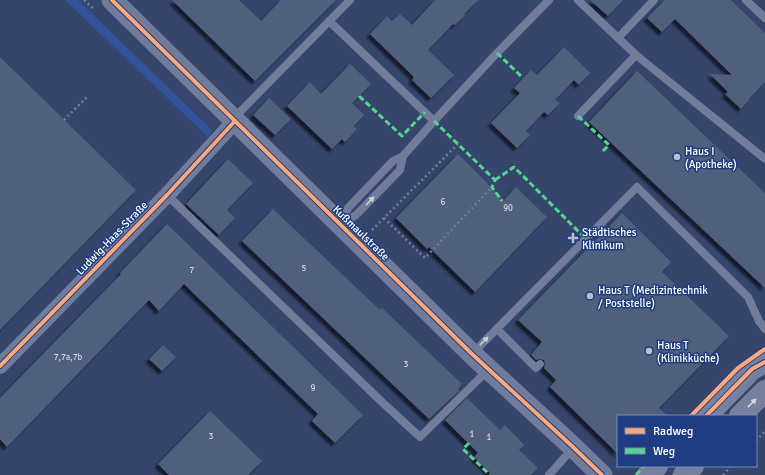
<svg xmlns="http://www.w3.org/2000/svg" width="765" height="475" font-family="Signika,sans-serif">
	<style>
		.green { fill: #325399 }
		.building { fill: #505e7c; filter: url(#shadow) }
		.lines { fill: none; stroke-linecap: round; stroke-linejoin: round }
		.path { stroke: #707c9a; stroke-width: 2.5; stroke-dasharray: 2 3; stroke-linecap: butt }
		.service { stroke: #707c9a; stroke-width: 8 }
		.minor { stroke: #707c9a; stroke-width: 16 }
		.tertiary { stroke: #707c9a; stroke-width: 21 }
		.secondary { stroke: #76819e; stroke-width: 22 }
		.tram { stroke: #717d9a; stroke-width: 1 }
		.quiet { stroke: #53d58f; stroke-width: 3; stroke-dasharray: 6 3; stroke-linecap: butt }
		.cycleway-casing { stroke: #1e3d82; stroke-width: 6 }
		.cycleway { stroke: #fea87a; stroke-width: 4 }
		.oneway { fill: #cdd1dc }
		.oneway2 { fill: #d6d9e2 }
		.poi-dot { fill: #b8becc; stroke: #1e3d82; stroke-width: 1.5 }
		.labels { text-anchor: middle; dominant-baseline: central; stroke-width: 3; stroke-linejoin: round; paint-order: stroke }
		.number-label { font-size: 9px; fill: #d3d7de }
		.poi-label { font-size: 11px; fill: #fff; stroke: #1e3d82; text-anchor: start }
		.street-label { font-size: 11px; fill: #fff; stroke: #1e3d82 }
	</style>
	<defs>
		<filter id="shadow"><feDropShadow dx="-3.5" dy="3.5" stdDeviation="1" flood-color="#0009"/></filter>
	</defs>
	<rect width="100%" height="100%" fill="#35456c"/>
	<!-- green -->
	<path class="green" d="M65,0H78L213,131L208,137Z"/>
	<!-- building -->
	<path class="building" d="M172,0H239L261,21L281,0H336L255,81Z
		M435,0H478L464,14L465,15L455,25L453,24L428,50L454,75L431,98L412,80L414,77L370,34L387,16L392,21L400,14L412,25Z
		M590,0H623L608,16Z
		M665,0H731L765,33V82L749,99H750L741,109L725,94L728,92L710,74L732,75L675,19L662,32L647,18Z
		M564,47L590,73L579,85L574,80L555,100L560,103L548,115L544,112L526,131L530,135L517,148L491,123L520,93L514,88L531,70L537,75Z
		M0,57L136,190L0,330Z
		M350,64L371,84L352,103L364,115L354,126L357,129L345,142L342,139L332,149L287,106L310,82L321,94Z
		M637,71L765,193V288L589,122Z
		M269,98L291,119L275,135L253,115Z
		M458,154L504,200L516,187L547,217L475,292L429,247L427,249L396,218Z
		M228,159L253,183L227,210L235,218L219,235L186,204Z
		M273,209L380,310L382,308L462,384L458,389L459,391L429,419L242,241Z
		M622,213L671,262L662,272L729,336L659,408L668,416H618V454L550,387L556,380L544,368L545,363L544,360L539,359L536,360L531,355L542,342L518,320Z
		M167,224L363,415L335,443L312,421L318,414L184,284L159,311L149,300L7,447L0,439V398L121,274L120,273Z
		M163,345L176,357L162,371L149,359Z
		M467,398L500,430L505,425L524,445L519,450L538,468L531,475H492L474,457L478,453L445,420Z
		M210,411L262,461L248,475H169L158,464Z"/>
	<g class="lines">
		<!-- path -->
		<path class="path" d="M84,0L95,10
			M64,120L88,96
			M384,218L425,258L492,187
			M372,230L458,144
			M756,441L765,431
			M723,475L731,466"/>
		<!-- service -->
		<path class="service" d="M578,0L636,55L765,159
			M746,0L765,18
			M329,21L434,121
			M618,38L654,0
			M578,116L636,55
			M233,119L350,0
			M167,195L383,403L420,437L488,370
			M340,225L348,208L393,161L403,156L434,121L497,53L549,0
			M341,225L356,215L400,170L403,156
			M497,329L536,368L540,364
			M472,354L637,187L748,297L759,321L765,329
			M549,475L573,448"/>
		<!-- minor -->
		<path class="minor" d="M0,366L167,195L235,121"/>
		<!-- tertiary -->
		<path class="tertiary" d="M112,0L472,354L573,447L602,475"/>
		<!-- secondary -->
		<path class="secondary" d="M706,416L752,369L765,362
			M740,416L765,391
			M648,475L657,466
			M684,475L693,466"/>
		<!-- tram -->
		<path class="tram" d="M729,416L765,379
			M740,416L765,391
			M672,475L680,466
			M684,475L693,466"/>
		<!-- quiet -->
		<path class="quiet" d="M497,53L523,78
			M359,96L402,136L425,112
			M578,116L609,145L602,152
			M434,121L495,180L492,187L502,201
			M495,180L514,167L586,239
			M469,443L463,449L490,475
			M636,475L644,466"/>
		<defs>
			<path id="cycleway" d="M112,0L472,354L573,447L602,475
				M0,366L167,195L235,121
				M691,416L738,368L765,349
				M706,416L752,369L765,362"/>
		</defs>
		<!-- cycleway casing -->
		<use href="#cycleway" class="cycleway-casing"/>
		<!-- cycleway -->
		<use href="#cycleway" class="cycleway"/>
	</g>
	<!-- one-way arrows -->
	<defs><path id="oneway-solid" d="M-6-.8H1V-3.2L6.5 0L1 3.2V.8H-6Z"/></defs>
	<g class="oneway">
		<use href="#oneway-solid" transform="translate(370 201) rotate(-46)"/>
		<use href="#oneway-solid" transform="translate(484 341) rotate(-45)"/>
	</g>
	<use class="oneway2" href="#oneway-solid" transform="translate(752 403) rotate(-45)"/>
	<!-- markers -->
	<g class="poi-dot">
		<circle cx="677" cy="157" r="4"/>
		<path d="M571 232h4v4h4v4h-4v4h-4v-4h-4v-4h4z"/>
		<circle cx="590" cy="296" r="4"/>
		<circle cx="649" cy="351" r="4"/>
	</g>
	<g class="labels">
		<!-- number labels -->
		<g class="number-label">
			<text x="443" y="202">6</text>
			<text x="508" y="208">90</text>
			<text x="304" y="268">5</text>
			<text x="192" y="270">7</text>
			<text x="68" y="357">7,7a,7b</text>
			<text x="406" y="364">3</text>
			<text x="313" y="388">9</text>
			<text x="472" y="434">1</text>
			<text x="211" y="436">3</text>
			<text x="489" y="437">1</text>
		</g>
		<!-- poi labels -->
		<g class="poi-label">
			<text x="685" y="151">Haus I<tspan x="685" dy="13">(Apotheke)</tspan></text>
			<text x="582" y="232">Städtisches<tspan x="582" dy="13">Klinikum</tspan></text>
			<text x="598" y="290">Haus T (Medizintechnik<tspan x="598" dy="13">/ Poststelle)</tspan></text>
			<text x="657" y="345">Haus T<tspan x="657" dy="13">(Klinikküche)</tspan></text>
		</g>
		<!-- street labels -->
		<g class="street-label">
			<text transform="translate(361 233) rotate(44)">Kußmaulstraße</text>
			<text transform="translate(112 238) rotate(-46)">Ludwig-Haas-Straße</text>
		</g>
	</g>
	<!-- legend -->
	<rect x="617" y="415" width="140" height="52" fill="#1e3d82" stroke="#788bb4"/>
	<rect x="625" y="428" width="20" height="6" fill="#fea87a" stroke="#788bb4"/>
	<text x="653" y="435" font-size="12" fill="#ffffff">Radweg</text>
	<rect x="625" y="448" width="20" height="6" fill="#53d58f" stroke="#788bb4"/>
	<text x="653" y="455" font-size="12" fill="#ffffff">Weg</text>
</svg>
